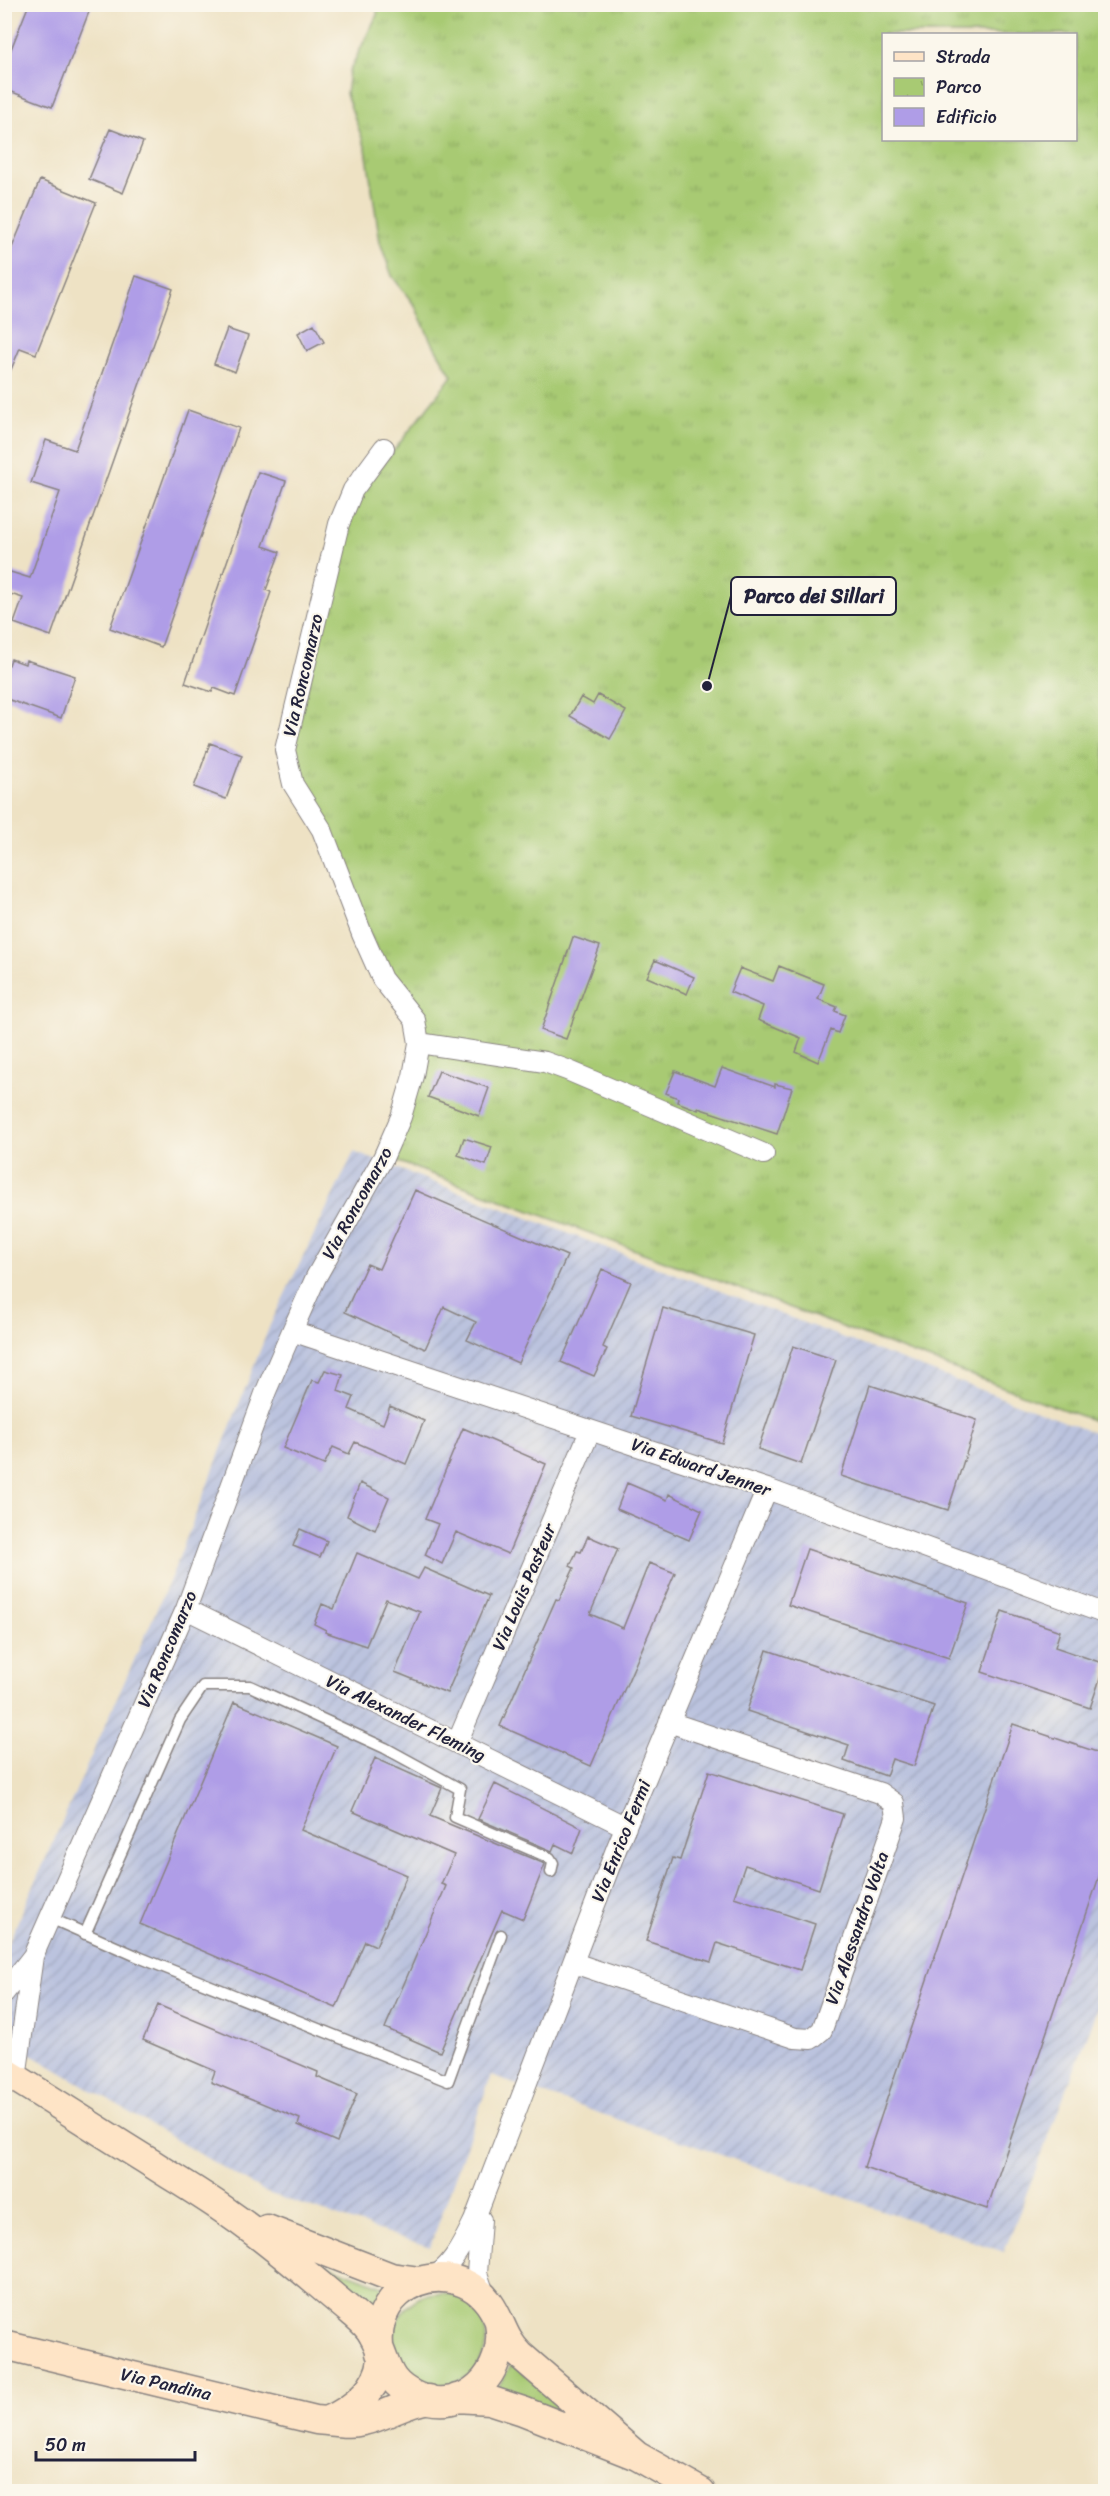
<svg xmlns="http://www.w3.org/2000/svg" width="1110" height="2496" font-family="Sriracha,sans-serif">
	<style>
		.industrial { fill: url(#industrial-furrows) }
		.grass { fill: #a8ca73; stroke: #657657; stroke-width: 1.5 }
		.park { fill: url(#park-tufts); stroke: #657657; stroke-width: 1.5; fill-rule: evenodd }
		.building { fill: #af9de7 }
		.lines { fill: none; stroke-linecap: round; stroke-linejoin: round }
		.lane-casing { stroke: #888280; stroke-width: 13 }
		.street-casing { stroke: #888280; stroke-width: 22 }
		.secondary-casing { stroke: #888280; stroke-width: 31 }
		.lane { stroke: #fff; stroke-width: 10 }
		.street { stroke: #fff; stroke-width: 20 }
		.secondary { stroke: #fee4c6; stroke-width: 28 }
		.labels { text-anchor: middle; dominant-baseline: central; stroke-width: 4.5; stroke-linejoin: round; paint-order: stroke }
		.street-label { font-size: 18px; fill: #22223b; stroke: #fbf7ec }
		.leader { fill: none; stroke: #22223b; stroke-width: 2 }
		.callout-dot { fill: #22223b; stroke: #fbf7ec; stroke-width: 2 }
		.callout { fill: #fbf7ec; stroke: #22223b; stroke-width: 2 }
		.callout-label { font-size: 20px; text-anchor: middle; font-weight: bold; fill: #22223b }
	</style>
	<defs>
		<pattern id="industrial-furrows" width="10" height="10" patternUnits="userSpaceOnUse" patternTransform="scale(1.5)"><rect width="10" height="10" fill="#bbc3de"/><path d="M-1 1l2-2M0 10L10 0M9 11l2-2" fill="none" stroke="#a0a7bf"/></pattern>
		<pattern id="park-tufts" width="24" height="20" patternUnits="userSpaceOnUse" patternTransform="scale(1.5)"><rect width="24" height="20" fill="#a8ca73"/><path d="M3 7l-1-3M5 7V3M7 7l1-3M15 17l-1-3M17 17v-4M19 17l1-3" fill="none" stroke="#90ad64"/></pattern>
	</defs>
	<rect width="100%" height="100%" fill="#fbf7ec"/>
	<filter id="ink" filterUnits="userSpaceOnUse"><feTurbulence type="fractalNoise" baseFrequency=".0167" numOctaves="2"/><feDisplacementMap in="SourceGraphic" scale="12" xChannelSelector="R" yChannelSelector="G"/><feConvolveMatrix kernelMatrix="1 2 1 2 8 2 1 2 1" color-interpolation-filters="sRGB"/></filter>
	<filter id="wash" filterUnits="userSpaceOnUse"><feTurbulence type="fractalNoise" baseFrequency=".008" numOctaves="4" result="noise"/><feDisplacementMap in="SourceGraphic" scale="24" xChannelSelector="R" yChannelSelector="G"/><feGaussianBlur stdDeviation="1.35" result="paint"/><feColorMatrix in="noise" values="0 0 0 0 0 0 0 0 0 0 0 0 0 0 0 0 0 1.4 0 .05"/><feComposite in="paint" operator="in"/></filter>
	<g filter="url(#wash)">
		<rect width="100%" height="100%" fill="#eee2c4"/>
		<!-- industrial -->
		<path class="industrial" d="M354,1152L1105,1437V1990L1004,2252L491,2076L430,2247L264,2192L5,2039V1950L172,1575L270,1325Z"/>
		<!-- grass -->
		<path class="grass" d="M306,2257L385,2287L371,2312Z
			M394 2339a46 46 0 1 1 92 0a46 46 0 1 1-92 0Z
			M512,2363L578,2419L497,2389Z"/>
		<!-- park -->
		<path class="park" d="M378,5H1105V1425L391,1159L428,1047L388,974L300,782L292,751L345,528L360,494L452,376L430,339L415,306L392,276L380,242L366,149L346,94L349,72L377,15ZM884,34H1076V140H884Z"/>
		<g id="blocks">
			<!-- building -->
			<path class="building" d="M29,4H92L52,107L4,89V67Z
				M110,129L143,142L123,193L89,179Z
				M40,180L96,203L36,354L20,348L5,384L4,267Z
				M136,276L173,289L51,636L14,623L23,598L4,592V570L30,578L60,492L31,483L46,440L75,450Z
				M314,324L324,342L307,351L298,333Z
				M227,329L248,336L235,372L214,364Z
				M188,410L239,428L161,647L110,628Z
				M258,472L286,481L263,546L280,552L266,590L271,592L235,696L214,688L212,692L185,683Z
				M11,659L25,664L26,660L75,676L61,718L4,698V664L9,665Z
				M598,695L626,711L610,739L570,716L581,697L593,704Z
				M210,743L242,755L226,799L194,787Z
				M573,937L600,946L566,1039L541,1030Z
				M655,960L694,977L687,994L647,977Z
				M779,966L824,984L818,999L837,1007L835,1011L845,1015L838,1033L831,1030L818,1062L796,1052L801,1038L758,1020L763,1006L730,992L740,968L773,981Z
				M722,1068L775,1087V1084L792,1088L777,1134L698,1108V1110L677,1102L678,1098L666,1093L675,1071L715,1086Z
				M439,1071L489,1088L479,1116L428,1097Z
				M464,1138L492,1147L486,1165L458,1155Z
				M415,1190L567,1256L518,1363L467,1340L476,1322L444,1307L425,1349L345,1312L367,1264L379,1269Z
				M602,1269L631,1282L603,1347L607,1349L594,1376L561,1362Z
				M663,1308L754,1335L722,1443L631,1416Z
				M793,1346L836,1360L801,1464L758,1449Z
				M325,1370L343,1375L338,1391L354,1397L349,1409L383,1424L390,1406L424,1421L406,1464L355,1442L349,1454L333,1447L324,1465L283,1448L312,1380L319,1382Z
				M870,1385L977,1420L948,1510L841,1476Z
				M463,1428L546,1464L508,1554L456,1532L442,1564L425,1555L438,1524L425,1519Z
				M360,1483L389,1497L375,1530L347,1516Z
				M627,1483L667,1500L669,1494L702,1510L689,1540L617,1509Z
				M300,1529L327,1541L320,1557L293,1546Z
				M588,1536L618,1549L590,1614L623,1628L649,1563L675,1573L591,1766L500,1726L556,1599L559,1600L574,1568L570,1566L577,1551L581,1552Z
				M807,1549L968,1603L949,1658L788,1605Z
				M357,1553L418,1579L424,1568L489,1596L447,1693L395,1672L420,1612L386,1599L366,1646L325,1632L326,1630L314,1624L322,1604L334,1609Z
				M1002,1611L1060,1631L1055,1647L1105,1664L1090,1708L982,1672Z
				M767,1650L934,1706L914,1766L892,1759L886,1776L844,1761L849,1745L747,1711Z
				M234,1702L337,1746L301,1830L407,1875L376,1946L365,1941L336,2008L140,1924Z
				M1013,1724L1106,1755V1856L987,2209L864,2167Z
				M375,1758L442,1788L430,1816L545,1864L523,1919L502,1910L440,2052L385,2028L446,1886L441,1884L454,1855L352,1811Z
				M709,1771L843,1814L819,1889L745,1865L734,1897L815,1924L800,1970L717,1943L711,1962L646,1941L673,1858L680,1860Z
				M495,1784L582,1828L573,1853L555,1844L552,1851L478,1819Z
				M158,2005L318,2072L317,2077L357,2094L337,2142L298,2125L300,2119L211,2082L215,2071L143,2040Z"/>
		</g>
	</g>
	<g filter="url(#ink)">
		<use href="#blocks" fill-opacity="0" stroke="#888280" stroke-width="1.5"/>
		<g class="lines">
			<defs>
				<path id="lane" d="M50,1918L141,1958L448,2081L501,1935
					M85,1934L180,1720L203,1686H250L385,1748L460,1789L455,1817L550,1858L553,1863L551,1872"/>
				<path id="street" d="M419,1043L545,1062L567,1070L764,1154
					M292,1331L767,1489L1106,1614
					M186,1609L626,1827
					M457,1743L590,1431
					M574,1963L795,2038L811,2039L822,2030L896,1818L894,1803L880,1793L669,1722
					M4,1993L33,1956L186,1609L266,1391L292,1331L316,1277L383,1158L401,1117L413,1076L419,1043L415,1020L382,979L362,934L322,830L293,784L285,750L339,524L353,490L384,448
					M16,2078L33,1956
					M481,2220L477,2273L485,2297
					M428,2279C451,2271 464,2241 474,2221L617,1847L767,1489"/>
				<path id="secondary" d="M4,2071C54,2101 102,2133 151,2163C177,2180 205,2196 231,2215C273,2244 312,2279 352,2312C360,2319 368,2325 373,2335C388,2361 383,2381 416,2396C465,2417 508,2372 499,2323
					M267,2229L391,2277L420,2281
					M4,2345L316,2420C332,2421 348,2425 363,2421C387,2416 405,2402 429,2399
					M380,2353C376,2332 381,2309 398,2294C425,2269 468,2274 489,2303C502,2321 502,2337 520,2355L637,2456
					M457,2398L489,2400L523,2411L637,2456L701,2492
					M327,2421C353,2409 378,2390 382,2360"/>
			</defs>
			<!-- lane casing -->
			<use href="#lane" class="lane-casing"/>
			<!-- street casing -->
			<use href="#street" class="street-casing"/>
			<!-- secondary casing -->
			<use href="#secondary" class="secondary-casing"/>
			<!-- lane -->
			<use href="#lane" class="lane"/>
			<!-- street -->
			<use href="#street" class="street"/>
			<!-- secondary -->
			<use href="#secondary" class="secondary"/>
		</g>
	</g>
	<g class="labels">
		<!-- street labels -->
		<g class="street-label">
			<text transform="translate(303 675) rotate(-77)">Via Roncomarzo</text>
			<text transform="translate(357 1203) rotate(-61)">Via Roncomarzo</text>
			<text transform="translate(701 1467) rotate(19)">Via Edward Jenner</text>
			<text transform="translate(524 1587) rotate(-67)">Via Louis Pasteur</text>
			<text transform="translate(167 1649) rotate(-67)">Via Roncomarzo</text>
			<text transform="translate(406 1718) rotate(26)">Via Alexander Fleming</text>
			<text transform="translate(621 1841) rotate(-68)">Via Enrico Fermi</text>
			<text transform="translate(857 1928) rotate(-71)">Via Alessandro Volta</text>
			<text transform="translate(166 2384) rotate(13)">Via Pandina</text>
		</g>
	</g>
	<!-- callouts -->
	<path class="leader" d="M707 686L731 596"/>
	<circle class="callout-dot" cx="707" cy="686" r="6"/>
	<rect class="callout" x="731" y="577" width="165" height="38" rx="6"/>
	<g class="callout-label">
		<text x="814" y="603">Parco dei Sillari</text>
	</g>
	<!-- margin -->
	<rect width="1110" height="2496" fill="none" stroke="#fbf7ec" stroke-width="24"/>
	<!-- legend -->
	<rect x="882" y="33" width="195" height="108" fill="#fbf7ec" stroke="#a4a2a5" stroke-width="1.5"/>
	<rect x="894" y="52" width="30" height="9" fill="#fee4c6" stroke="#a4a2a5" stroke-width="1.5"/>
	<text x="936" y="63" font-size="18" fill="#22223b">Strada</text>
	<rect x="894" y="78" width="30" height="18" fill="url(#park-tufts)" stroke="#a4a2a5" stroke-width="1.5"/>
	<text x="936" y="93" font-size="18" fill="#22223b">Parco</text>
	<rect x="894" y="108" width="30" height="18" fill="#af9de7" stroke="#a4a2a5" stroke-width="1.5"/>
	<text x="936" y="123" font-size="18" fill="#22223b">Edificio</text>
	<!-- scale -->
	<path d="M36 2451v9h159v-9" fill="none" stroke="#22223b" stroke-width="3"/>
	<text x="45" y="2451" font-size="18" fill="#22223b" stroke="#fbf7ec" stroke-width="4.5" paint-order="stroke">50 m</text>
</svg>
